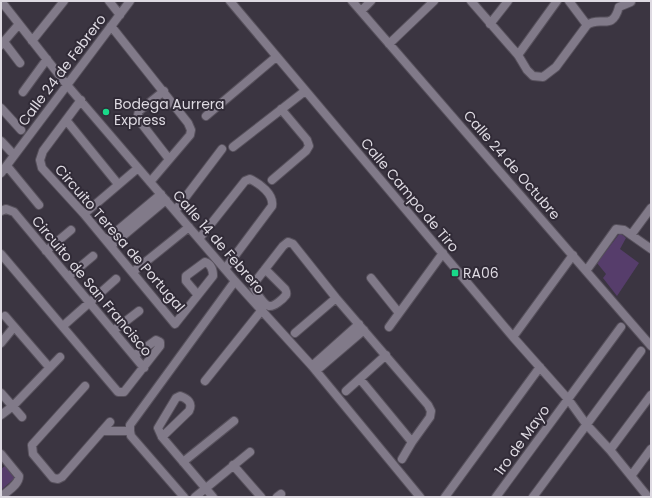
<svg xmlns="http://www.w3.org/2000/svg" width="652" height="498" font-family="Poppins,sans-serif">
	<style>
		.green { fill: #563d6b }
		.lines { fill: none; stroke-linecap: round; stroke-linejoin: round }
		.minor-casing { stroke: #57515c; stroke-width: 10 }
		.minor { stroke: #817a89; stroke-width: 8 }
		.poi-dot { fill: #19d989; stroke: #312b37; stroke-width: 1.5 }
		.labels { text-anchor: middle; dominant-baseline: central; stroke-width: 4; stroke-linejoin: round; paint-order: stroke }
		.street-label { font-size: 14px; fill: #dedae2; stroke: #312b37 }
		.poi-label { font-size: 14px; fill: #dedae2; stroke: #312b37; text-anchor: start }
	</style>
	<rect width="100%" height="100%" fill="#3b3541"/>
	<!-- green -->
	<path class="green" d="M620,233L626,238L620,249L639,263L617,296L603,278L606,274L597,263Z
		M5,466L15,478L1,490V469Z"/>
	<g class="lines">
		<defs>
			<path id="minor" d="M1,1L67,85L235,281L312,366L420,497
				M109,1L120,15
				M230,1L513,337L568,399L586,424L610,450L648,497
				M352,1L651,346
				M471,1L518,55L527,70L533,76L543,77L556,67L587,25C601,15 612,32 619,7
				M569,1L587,25
				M619,7L631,2V1
				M361,11L371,1
				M490,24L508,1
				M111,26L188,123L191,130L190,135L150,182
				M32,41L64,1
				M4,42L20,63
				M389,44L434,1
				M1,45L19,24
				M518,55L557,1
				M164,91L139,111L138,115V119L169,159
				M23,92L47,59
				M81,100L43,151L40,160L42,168L84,214L175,324L213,276C213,270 211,264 205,262L186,276V281L197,294
				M1,108L21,130
				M206,116L276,57
				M66,120L118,184
				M1,141L14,155
				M233,147L305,91
				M7,166L39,205
				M1,173L130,1
				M272,180L306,151L309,146L307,140L281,109
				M1,211L6,209L14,212L144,368
				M175,211L222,149
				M84,214L138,168
				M631,235L651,208
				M199,239L245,181L250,179C260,184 274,194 272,206L225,269
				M106,240L161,194
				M111,246L166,200
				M46,251L71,230
				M1,254L118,392H124L160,346V342L156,340L134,356
				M265,269L285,289C286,291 287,293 286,295C283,299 274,307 269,306C264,305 254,290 253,285L255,282L283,246L288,242L293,244L336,298L428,405L431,411L430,417L412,442L402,459
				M586,271L616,229L624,230L651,249
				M133,272L189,227
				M68,277L93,256
				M371,278L399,313
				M5,316L49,367
				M63,326L116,279
				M389,327L443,253
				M113,331L139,311
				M295,333L336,298
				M513,337L573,255
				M1,343L14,327
				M312,366L359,324
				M316,371L364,330
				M360,379L412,442
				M205,381L261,311
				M85,386L32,445L33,454L53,478L58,479L62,477L110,422
				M346,391L386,355
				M1,393L22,417
				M1,415L13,406L60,357
				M102,431H130
				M162,437L189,411C193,403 188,399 180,396L176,398L158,428L162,437L213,497
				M610,450L651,395
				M1,454L19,476C19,485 7,491 1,497
				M183,462L234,421
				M233,465L261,497
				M631,476L651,449
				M184,497L131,436L130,431V425L235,281
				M195,497L250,452
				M277,497L281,494
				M445,497L540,367
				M496,497L621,327
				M533,497L641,351"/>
		</defs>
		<!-- minor casing -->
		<use href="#minor" class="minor-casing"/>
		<!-- minor -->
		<use href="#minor" class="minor"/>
	</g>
	<!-- markers -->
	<g class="poi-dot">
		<circle cx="106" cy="112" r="4"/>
		<rect x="451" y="269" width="8" height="8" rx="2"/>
	</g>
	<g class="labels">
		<!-- street labels -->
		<g class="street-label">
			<text transform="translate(62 70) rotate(-53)">Calle 24 de Febrero</text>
			<text transform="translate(512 165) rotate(49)">Calle 24 de Octubre</text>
			<text transform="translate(410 195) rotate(50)">Calle Campo de Tiro</text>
			<text transform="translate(120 238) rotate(49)">Circuito Teresa de Portugal</text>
			<text transform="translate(219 242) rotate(49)">Calle 14 de Febrero</text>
			<text transform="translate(92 286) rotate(50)">Circuito de San Francisco</text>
			<text transform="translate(522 440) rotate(-54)">1ro de Mayo</text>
		</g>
		<!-- poi labels -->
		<g class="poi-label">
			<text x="114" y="104">Bodega Aurrera<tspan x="114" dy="16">Express</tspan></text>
			<text x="463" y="273">RA06</text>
		</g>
	</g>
	<!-- border -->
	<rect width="652" height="498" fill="none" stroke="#dedae2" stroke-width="4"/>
</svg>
